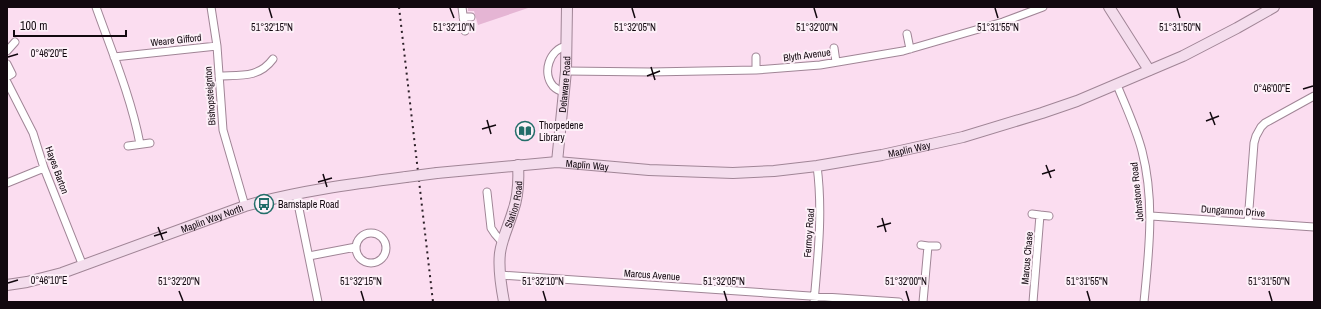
<svg xmlns="http://www.w3.org/2000/svg" width="1321" height="309" font-family="'Archivo Narrow',sans-serif">
	<style>
		.green { fill: #e5b5d4 }
		.lines { fill: none; stroke-linecap: round; stroke-linejoin: round }
		.street-casing { stroke: #a08596; stroke-width: 9 }
		.secondary-casing { stroke: #a08596; stroke-width: 12 }
		.street { stroke: #fff; stroke-width: 7 }
		.secondary { stroke: #f4dded; stroke-width: 10 }
		.rail { stroke: #2b1f27; stroke-width: 2; stroke-dasharray: 2 4; stroke-linecap: butt }
		.secondary-bridge-casing { stroke: #a08596; stroke-width: 12; stroke-linecap: butt }
		.secondary-bridge { stroke: #f4dded; stroke-width: 10 }
		.ticks { fill: none; stroke: #12080f; stroke-width: 1.5 }
		.labels { text-anchor: middle; dominant-baseline: central; stroke-width: 4; stroke-linejoin: round; paint-order: stroke }
		.street-label { font-size: 10px; fill: #12080f; stroke: #fdf0f8 }
		.poi-label { font-size: 10px; fill: #12080f; stroke: #fdf0f8; text-anchor: start }
		.ticks-label { font-size: 10px; text-anchor: middle; fill: #12080f; stroke: #fdf0f8; stroke-width: 4; stroke-linejoin: round; paint-order: stroke }
	</style>
	<rect width="100%" height="100%" fill="#fbddf0"/>
	<!-- green -->
	<path class="green" d="M468,7H531L478,25L474,11H468Z"/>
	<g class="lines">
		<defs>
			<path id="street" d="M96,7C112,52 131,97 140,144
				M211,7L217,46L223,130L245,206
				M462,7L465,31
				M463,17H471
				M907,34L910,49
				M834,48L836,62
				M7,51L15,42
				M114,57L217,46
				M7,64L12,74L7,77
				M756,70V57
				M566,71L650,72L756,70L820,65L903,51L1003,22L1043,7
				M219,76C241,75 259,78 273,59
				M7,82L33,133L44,168L83,266
				M1117,85C1126,107 1136,128 1142,151C1155,201 1149,251 1144,302
				M564,92C560,91 556,89 553,86C542,73 549,49 567,46
				M128,146L150,143
				M7,183L44,168
				M487,192L491,228L495,234L502,242
				M296,194L318,302
				M1032,214L1040,215L1033,302
				M1040,215L1049,216
				M1151,216L1314,227
				M1248,222L1254,143L1256,136L1261,127L1265,123L1314,96
				M356 248a15 15 0 1 1 30 0a15 15 0 1 1-30 0Z
				M921,245L928,246L923,302
				M928,246H937
				M309,256L356,247
				M500,275L899,302
				M814,302C818,256 823,211 817,166"/>
			<g id="secondary">
				<path d="M1109,7L1149,70"/>
				<path id="s1" d="M557,162L566,71L567,7"/>
				<path id="s2" d="M437,173L557,162L649,170L733,173L774,171L817,166L882,155L963,137L1042,113L1077,101L1183,56L1237,28L1274,7"/>
				<path id="s3" d="M7,285L27,282L62,273L245,206C298,191 352,184 406,177"/>
				<path id="s4" d="M504,302C501,286 498,269 500,253C502,238 509,225 513,211C518,197 519,181 518,165"/>
			</g>
		</defs>
		<!-- street casing -->
		<use href="#street" class="street-casing"/>
		<!-- secondary casing -->
		<use href="#secondary" class="secondary-casing"/>
		<!-- street -->
		<use href="#street" class="street"/>
		<!-- secondary -->
		<use href="#secondary" class="secondary"/>
		<!-- rail -->
		<path class="rail" d="M399,7L433,302"/>
		<defs>
			<path id="secondary-bridge" d="M406,177L437,173"/>
		</defs>
		<!-- secondary-bridge casing -->
		<use href="#secondary-bridge" class="secondary-bridge-casing"/>
		<!-- secondary-bridge -->
		<use href="#secondary-bridge" class="secondary-bridge"/>
	</g>
	<!-- ticks -->
	<path class="ticks" d="M269,8L272,18M450,8L454,18M632,8L635,18M814,8L817,18M995,8L998,18M1177,8L1180,18M8,57L18,54M651,67L655,80M647,76L660,71M1303,89L1313,86M1210,112L1215,125M487,120L491,134M1206,121L1219,116M482,129L496,125M1046,165L1051,178M323,174L327,187M1042,174L1055,170M318,182L332,178M882,218L886,232M158,227L163,240M877,227L891,223M154,236L167,232M8,283L18,280M179,291L183,301M361,291L364,301M543,291L546,301M724,291L727,301M906,291L909,301M1087,291L1090,301M1269,291L1272,301"/>
	<!-- icons -->
	<defs>
		<symbol id="library-ring" viewBox="-11 -11 22 22"><circle r="9.5" fill="#fdf0f8" stroke="#226d69" stroke-width="1.5"/><path d="M-6-4Q-3-5.5-.7-3.5V5Q-3 3-6 4ZM6-4Q3-5.5 .7-3.5V5Q3 3 6 4Z" fill="#226d69"/></symbol>
		<symbol id="bus-ring" viewBox="-11 -11 22 22"><circle r="9.5" fill="#fdf0f8" stroke="#226d69" stroke-width="1.5"/><path d="M-5-6H5V4H4V6H2V4H-2V6H-4V4H-5ZM-3.5-4V0h7V-4ZM-3.5 1.2v1.5H-2V1.2ZM2 1.2v1.5H3.5V1.2Z" fill="#226d69"/></symbol>
	</defs>
	<g fill-rule="evenodd">
		<use href="#library-ring" x="514" y="120" width="22" height="22"/>
		<use href="#bus-ring" x="253" y="193" width="22" height="22"/>
	</g>
	<g class="labels">
		<!-- street labels -->
		<g class="street-label">
			<text transform="translate(176 40) rotate(-6)">Weare Gifford</text>
			<text transform="translate(807 55) rotate(-7)">Blyth Avenue</text>
			<text stroke="none"><textPath href="#s1" startOffset="78">Delaware Road</textPath></text>
			<text transform="translate(210 96) rotate(-94)">Bishopsteignton</text>
			<text stroke="none"><textPath href="#s2" startOffset="475">Maplin Way</textPath></text>
			<text stroke="none"><textPath href="#s2" startOffset="151">Maplin Way</textPath></text>
			<text transform="translate(57 170) rotate(70)">Hayes Barton</text>
			<text transform="translate(1137 192) rotate(-96)">Johnstone Road</text>
			<text stroke="none"><textPath href="#s4" startOffset="100">Station Road</textPath></text>
			<text transform="translate(1233 211) rotate(4)">Dungannon Drive</text>
			<text stroke="none"><textPath href="#s3" startOffset="216">Maplin Way North</textPath></text>
			<text transform="translate(809 233) rotate(-86)">Fermoy Road</text>
			<text transform="translate(1027 258) rotate(-85)">Marcus Chase</text>
			<text transform="translate(652 275) rotate(4)">Marcus Avenue</text>
		</g>
		<!-- poi labels -->
		<g class="poi-label">
			<text x="539" y="125">Thorpedene<tspan x="539" dy="12">Library</tspan></text>
			<text x="278" y="204">Barnstaple Road</text>
		</g>
	</g>
	<g class="ticks-label">
		<text x="272" y="31">51°32'15"N</text>
		<text x="454" y="31">51°32'10"N</text>
		<text x="635" y="31">51°32'05"N</text>
		<text x="817" y="31">51°32'00"N</text>
		<text x="998" y="31">51°31'55"N</text>
		<text x="1180" y="31">51°31'50"N</text>
		<text x="49" y="57">0°46'20"E</text>
		<text x="1272" y="92">0°46'00"E</text>
		<text x="49" y="284">0°46'10"E</text>
		<text x="179" y="285">51°32'20"N</text>
		<text x="361" y="285">51°32'15"N</text>
		<text x="543" y="285">51°32'10"N</text>
		<text x="724" y="285">51°32'05"N</text>
		<text x="906" y="285">51°32'00"N</text>
		<text x="1087" y="285">51°31'55"N</text>
		<text x="1269" y="285">51°31'50"N</text>
	</g>
	<!-- border -->
	<rect width="1321" height="309" fill="none" stroke="#12080f" stroke-width="16"/>
	<!-- scale -->
	<path d="M14 30v6h112v-6" fill="none" stroke="#12080f" stroke-width="2"/>
	<text x="20" y="30" font-size="12" fill="#12080f" stroke="#fdf0f8" stroke-width="3" paint-order="stroke">100 m</text>
</svg>
